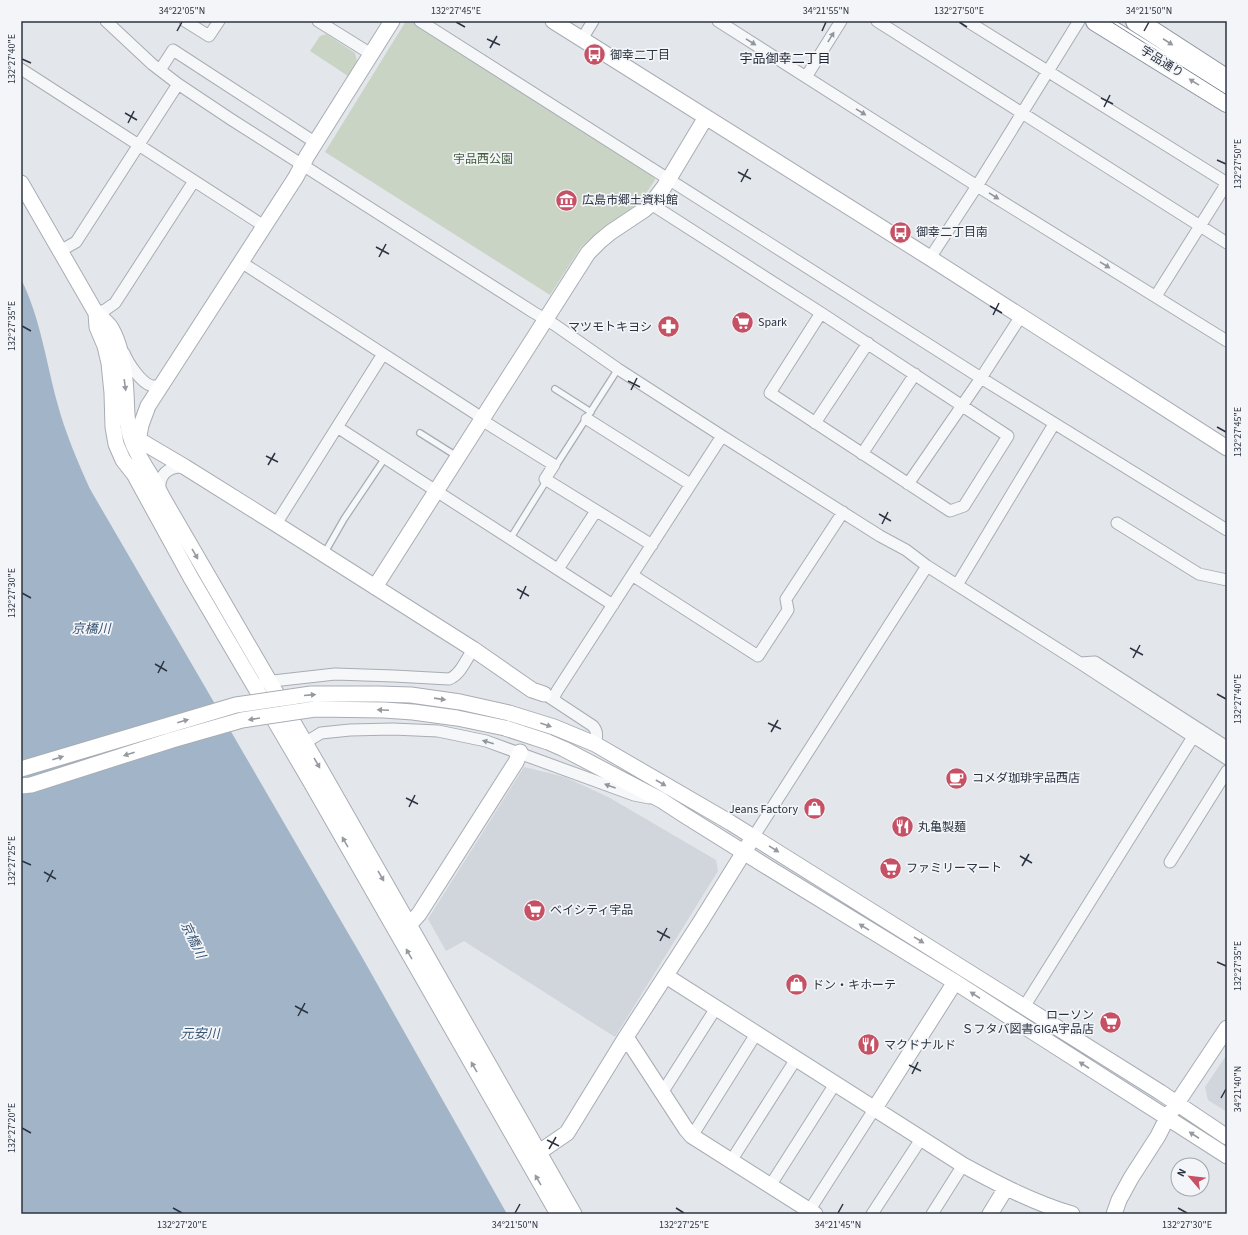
<svg xmlns="http://www.w3.org/2000/svg" width="1248" height="1235" font-family="'Source Sans 3','Noto Sans JP',sans-serif">
	<style>
		.built { fill: #d1d5dc }
		.green { fill: #c9d4c5 }
		.water { fill: #a1b4c8 }
		.lines { fill: none; stroke-linecap: round; stroke-linejoin: round }
		.lane-casing { stroke: #a8adb4; stroke-width: 8 }
		.street-casing { stroke: #a8adb4; stroke-width: 13 }
		.secondary-casing { stroke: #a8adb4; stroke-width: 17 }
		.highway-casing { stroke: #8b94a0; stroke-width: 22 }
		.lane { stroke: #f6f7f9; stroke-width: 5.5 }
		.street { stroke: #f6f7f9; stroke-width: 11 }
		.secondary { stroke: #fff; stroke-width: 15 }
		.highway { stroke: #fff; stroke-width: 20 }
		.tram { stroke: #7e8693; stroke-width: 1 }
		.secondary-bridge-casing { stroke: #a8adb4; stroke-width: 17; stroke-linecap: butt }
		.secondary-bridge { stroke: #fff; stroke-width: 15 }
		.oneway { fill: #91969e }
		.oneway2 { fill: #969aa0 }
		.ticks { fill: none; stroke: #2c3442; stroke-width: 1.5 }
		.labels { text-anchor: middle; dominant-baseline: central; stroke-width: 3.5; stroke-linejoin: round; paint-order: stroke }
		.poi-label { font-size: 12px; fill: #2c3442; stroke: #f3f5f8; text-anchor: start }
		.street-label { font-size: 12px; fill: #2c3442; stroke: #f3f5f8 }
		.park-label { font-size: 12px; fill: #415c3a; stroke: #f3f5f8 }
		.neighbourhood-label { font-size: 13px; fill: #1e2533; stroke: #f3f5f8 }
		.water-label { font-size: 13px; font-style: italic; fill: #385473; stroke: #f3f5f8 }
		.neatline { fill: none; stroke: #2c3442; stroke-width: 1.5 }
		.ticks-label { font-size: 10px; text-anchor: middle; fill: #2c3442 }
	</style>
	<rect width="100%" height="100%" fill="#e3e6ea"/>
	<!-- built -->
	<path class="built" d="M524,767L565,777L610,798L716,860L718,871L615,1037L464,941L446,951L428,919Z
		M1227,1054V1112L1208,1100L1205,1087Z"/>
	<!-- green -->
	<path class="green" d="M406,21H413L654,174L655,180L645,195L636,205L601,229L581,247L550,295L325,152Z
		M326,34L355,53L357,61L348,76L310,51L320,36Z"/>
	<!-- water -->
	<path class="water" d="M21,279C40,317 46,361 57,402C65,432 77,460 90,489L362,957L507,1214H21Z"/>
	<g class="lines">
		<defs>
			<path id="lane" d="M555,389L591,412
				M420,433L458,457
				M554,465L557,464L618,369
				M510,539L545,483V479
				M324,554L344,519L385,458"/>
			<path id="street" d="M106,21L152,64L178,84L232,120L533,312L555,325L618,369L722,436L880,536L906,550L927,566L1080,663L1227,759
				M185,21L209,36L219,21
				M318,21L371,54
				M420,21L981,378L1227,530
				M718,21L977,186L1227,341
				M877,21L1227,243
				M967,21L1227,183
				M582,39L593,21
				M21,69L264,226
				M160,70L173,50L316,143
				M806,77L841,21
				M651,204L821,313L1008,436L964,506L950,511L770,393L821,313
				M60,251L76,242L178,84
				M930,258L977,186L1079,21
				M241,262L476,414L488,424L554,465L545,479L652,545
				M1156,296L1227,183
				M96,313L105,310L115,303L194,181
				M124,353C128,363 141,383 152,386C155,386 159,386 162,386
				M587,419L690,484
				M815,423L868,343
				M337,427L613,605
				M862,454L915,374
				M908,484L981,378L1021,316
				M160,493C158,475 167,466 185,467
				M1117,523L1199,574L1227,580
				M276,524L383,354
				M558,569L596,511
				M632,575L758,656L788,610L786,599L843,512
				M957,585L1054,424
				M1080,663L1095,662L1227,747
				M264,682L335,674L394,676L449,679C460,675 466,660 473,649
				M546,695L593,726C598,732 597,737 595,744
				M553,699L557,691L722,436
				M298,747L321,733L350,730L393,729L438,731L486,741L634,795L649,798
				M754,836L927,566
				M1170,862L1227,771
				M1024,1007L1193,737
				M662,1093L716,1008
				M692,1136L756,1034
				M731,1161L796,1059
				M770,1186L835,1084
				M809,1211L875,1108
				M872,1214L921,1139
				M932,1214L963,1165"/>
			<path id="secondary" d="M553,21L930,258L1227,448
				M21,183L96,313C100,317 107,322 111,328C121,345 125,373 126,393C127,408 126,420 130,435C133,448 140,457 146,468C153,478 158,489 164,500L322,772L574,1214
				M96,313L97,327L105,346L109,363L112,393L113,427L116,444L123,460L134,474L191,578L309,779L558,1214
				M129,429L141,441L151,447L185,467L276,524L473,649L532,690L544,694
				M137,446L141,425L148,406L296,177L307,156L392,21
				M375,587L588,253L600,241L611,232L644,210L651,204L664,187L706,117
				M509,713L554,727L595,744L731,823L1160,1092L1227,1137
				M505,728L548,742L564,749L661,800L684,815L769,868L955,982L1227,1156
				M401,929L409,925L419,914L516,762L520,752
				M666,976L963,1165C998,1184 1034,1203 1072,1214
				M626,1037L686,1129L692,1136L815,1214
				M875,1108L955,982
				M532,1157L567,1133L626,1037L701,921L749,844
				M990,1214L1006,1188
				M1114,1214L1119,1200L1131,1178L1158,1136L1167,1118L1227,1028"/>
			<path id="highway" d="M1096,21L1227,102
				M1136,21L1227,80"/>
		</defs>
		<!-- lane casing -->
		<use href="#lane" class="lane-casing"/>
		<!-- street casing -->
		<use href="#street" class="street-casing"/>
		<!-- secondary casing -->
		<use href="#secondary" class="secondary-casing"/>
		<!-- highway casing -->
		<use href="#highway" class="highway-casing"/>
		<!-- lane -->
		<use href="#lane" class="lane"/>
		<!-- street -->
		<use href="#street" class="street"/>
		<!-- secondary -->
		<use href="#secondary" class="secondary"/>
		<!-- highway -->
		<use href="#highway" class="highway"/>
		<!-- tram -->
		<path class="tram" d="M1110,21L1227,95"/>
		<defs>
			<path id="secondary-bridge" d="M21,769L236,705L311,694H378L411,695L460,702L509,713
				M21,786L31,785L172,740L242,720L315,709L384,710L413,712L457,718L505,728"/>
		</defs>
		<!-- secondary-bridge casing -->
		<use href="#secondary-bridge" class="secondary-bridge-casing"/>
		<!-- secondary-bridge -->
		<use href="#secondary-bridge" class="secondary-bridge"/>
	</g>
	<!-- one-way arrows -->
	<defs><path id="oneway-solid" d="M-6-.8H1V-3.2L6.5 0L1 3.2V.8H-6Z"/></defs>
	<g class="oneway">
		<use href="#oneway-solid" transform="translate(831 37) rotate(-58)"/>
		<use href="#oneway-solid" transform="translate(751 42) rotate(32)"/>
		<use href="#oneway-solid" transform="translate(861 112) rotate(32)"/>
		<use href="#oneway-solid" transform="translate(994 196) rotate(32)"/>
		<use href="#oneway-solid" transform="translate(1105 265) rotate(32)"/>
		<use href="#oneway-solid" transform="translate(488 742) rotate(-164)"/>
		<use href="#oneway-solid" transform="translate(610 786) rotate(-160)"/>
	</g>
	<g class="oneway2">
		<use href="#oneway-solid" transform="translate(1168 42) rotate(33)"/>
		<use href="#oneway-solid" transform="translate(1194 82) rotate(-148)"/>
		<use href="#oneway-solid" transform="translate(125 385) rotate(82)"/>
		<use href="#oneway-solid" transform="translate(195 554) rotate(60)"/>
		<use href="#oneway-solid" transform="translate(310 695) rotate(-5)"/>
		<use href="#oneway-solid" transform="translate(440 699) rotate(8)"/>
		<use href="#oneway-solid" transform="translate(383 710) rotate(-178)"/>
		<use href="#oneway-solid" transform="translate(254 719) rotate(171)"/>
		<use href="#oneway-solid" transform="translate(183 721) rotate(-16)"/>
		<use href="#oneway-solid" transform="translate(546 725) rotate(19)"/>
		<use href="#oneway-solid" transform="translate(129 754) rotate(162)"/>
		<use href="#oneway-solid" transform="translate(58 758) rotate(-17)"/>
		<use href="#oneway-solid" transform="translate(317 763) rotate(60)"/>
		<use href="#oneway-solid" transform="translate(661 783) rotate(30)"/>
		<use href="#oneway-solid" transform="translate(345 842) rotate(-120)"/>
		<use href="#oneway-solid" transform="translate(774 849) rotate(32)"/>
		<use href="#oneway-solid" transform="translate(381 876) rotate(60)"/>
		<use href="#oneway-solid" transform="translate(864 927) rotate(-148)"/>
		<use href="#oneway-solid" transform="translate(919 940) rotate(32)"/>
		<use href="#oneway-solid" transform="translate(409 954) rotate(-120)"/>
		<use href="#oneway-solid" transform="translate(975 995) rotate(-147)"/>
		<use href="#oneway-solid" transform="translate(1084 1065) rotate(-147)"/>
		<use href="#oneway-solid" transform="translate(474 1067) rotate(-120)"/>
		<use href="#oneway-solid" transform="translate(1194 1135) rotate(-147)"/>
		<use href="#oneway-solid" transform="translate(538 1180) rotate(-120)"/>
	</g>
	<!-- ticks -->
	<path class="ticks" d="M456,22L465,27M959,22L967,27M177,31L182,22M822,31L826,22M1144,31L1149,22M487,39L500,45M490,48L497,36M22,59L31,63M1101,98L1113,104M1104,107L1110,95M125,113L137,120M128,123L134,111M1217,160L1226,164M738,172L751,179M741,182L748,169M376,247L389,254M379,257L386,244M990,306L1002,313M993,315L999,303M22,326L31,331M628,381L640,387M631,390L637,378M1217,427L1226,432M266,456L278,462M268,465L275,453M879,514L891,521M882,524L888,512M517,589L529,596M22,593L31,598M520,599L526,586M1130,648L1143,655M1133,658L1140,645M155,664L167,671M158,673L164,661M1217,694L1226,699M768,723L781,729M771,732L778,720M406,798L418,804M409,807L415,795M1020,856L1032,863M22,861L31,865M1022,866L1029,854M44,872L56,879M47,882L53,870M657,931L670,938M660,941L667,928M1217,962L1226,966M295,1006L308,1013M298,1016L305,1003M909,1065L921,1071M912,1074L918,1062M1221,1098L1226,1089M22,1128L31,1133M547,1140L559,1146M549,1149L556,1137M173,1208L182,1213M676,1208L684,1213M1178,1208L1187,1213M515,1213L520,1204M838,1213L843,1204"/>
	<!-- icons -->
	<defs>
		<symbol id="bus-disc" viewBox="-11 -11 22 22"><circle r="9.5" fill="#c65165" stroke="#f3f5f8"/><path d="M-5-6H5V4H4V6H2V4H-2V6H-4V4H-5ZM-3.5-4V0h7V-4ZM-3.5 1.2v1.5H-2V1.2ZM2 1.2v1.5H3.5V1.2Z" fill="#fff"/></symbol>
		<symbol id="museum-disc" viewBox="-11 -11 22 22"><circle r="9.5" fill="#c65165" stroke="#f3f5f8"/><path d="M0-6L6-3V-2H-6V-3ZM-5-1h2V3h-2ZM-1-1h2V3h-2ZM3-1h2V3H3ZM-6 4H6V6H-6Z" fill="#fff"/></symbol>
		<symbol id="supermarket-disc" viewBox="-11 -11 22 22"><circle r="9.5" fill="#c65165" stroke="#f3f5f8"/><path d="M-6-5.5h2.5l.6 2H6L4.5 2H-2.5L-4.4-4H-6ZM-1.5 3.2a1.3 1.3 0 1 0 .1 0ZM3 3.2a1.3 1.3 0 1 0 .1 0Z" fill="#fff"/></symbol>
		<symbol id="pharmacy-disc" viewBox="-11 -11 22 22"><circle r="9.5" fill="#c65165" stroke="#f3f5f8"/><path d="M-2-6h4v4h4v4h-4v4h-4v-4h-4v-4h4Z" fill="#fff"/></symbol>
		<symbol id="cafe-disc" viewBox="-11 -11 22 22"><circle r="9.5" fill="#c65165" stroke="#f3f5f8"/><path d="M-5.5-4.5H6V0H3Q3 3.5 0 3.5H-2.5Q-5.5 3.5-5.5 0ZM3-3.2v2h1.7v-2ZM-6 4.5H4V6H-6Z" fill="#fff"/></symbol>
		<symbol id="shop-disc" viewBox="-11 -11 22 22"><circle r="9.5" fill="#c65165" stroke="#f3f5f8"/><path d="M-5-2.5h2.3a2.7 3.5 0 0 1 5.4 0H5L5.5 6h-11ZM-1.5-2.5h3a1.5 2.3 0 0 0-3 0Z" fill="#fff"/></symbol>
		<symbol id="restaurant-disc" viewBox="-11 -11 22 22"><circle r="9.5" fill="#c65165" stroke="#f3f5f8"/><path d="M-5-6h1v4h1v-4h1v4h1v-4h1v5L-1.5 .5V6h-2V.5L-5-1ZM5-6V6H3V1.5H1.5Q1.5-4 5-6Z" fill="#fff"/></symbol>
	</defs>
	<g fill-rule="evenodd">
		<use href="#bus-disc" x="582" y="42" width="25" height="25"/>
		<use href="#museum-disc" x="554" y="188" width="25" height="25"/>
		<use href="#bus-disc" x="888" y="220" width="25" height="25"/>
		<use href="#supermarket-disc" x="730" y="310" width="25" height="25"/>
		<use href="#pharmacy-disc" x="656" y="314" width="25" height="25"/>
		<use href="#cafe-disc" x="944" y="766" width="25" height="25"/>
		<use href="#shop-disc" x="802" y="796" width="25" height="25"/>
		<use href="#restaurant-disc" x="890" y="814" width="25" height="25"/>
		<use href="#supermarket-disc" x="878" y="856" width="25" height="25"/>
		<use href="#supermarket-disc" x="522" y="898" width="25" height="25"/>
		<use href="#shop-disc" x="784" y="972" width="25" height="25"/>
		<use href="#supermarket-disc" x="1098" y="1010" width="25" height="25"/>
		<use href="#restaurant-disc" x="856" y="1032" width="25" height="25"/>
	</g>
	<g class="labels">
		<!-- poi labels -->
		<g class="poi-label">
			<text x="610" y="55">御幸二丁目</text>
			<text x="582" y="200">広島市郷土資料館</text>
			<text x="916" y="232">御幸二丁目南</text>
			<text x="758" y="322">Spark</text>
			<text x="652" y="327" text-anchor="end">マツモトキヨシ</text>
			<text x="972" y="778">コメダ珈琲宇品西店</text>
			<text x="798" y="809" text-anchor="end">Jeans Factory</text>
			<text x="918" y="827">丸亀製麺</text>
			<text x="906" y="868">ファミリーマート</text>
			<text x="550" y="910">ベイシティ宇品</text>
			<text x="812" y="985">ドン・キホーテ</text>
			<text x="1094" y="1015" text-anchor="end">ローソン<tspan x="1094" dy="14">Ｓフタバ図書GIGA宇品店</tspan></text>
			<text x="884" y="1045">マクドナルド</text>
		</g>
		<!-- street labels -->
		<g class="street-label">
			<text transform="translate(1162 62) rotate(32)">宇品通り</text>
		</g>
		<!-- park labels -->
		<g class="park-label">
			<text x="483" y="159">宇品西公園</text>
		</g>
		<!-- neighbourhood labels -->
		<g class="neighbourhood-label">
			<text x="785" y="59">宇品御幸二丁目</text>
		</g>
		<!-- water labels -->
		<g class="water-label">
			<text x="91" y="629">京橋川</text>
			<text transform="translate(193 940) rotate(64)">京橋川</text>
			<text x="200" y="1034">元安川</text>
		</g>
	</g>
	<!-- border -->
	<rect width="1248" height="1235" fill="none" stroke="#f3f5f8" stroke-width="44"/>
	<!-- north arrow -->
	<g transform="translate(1190 1177) rotate(298)"><circle r="19" fill="#f3f5f8" stroke="#a3a8af"/>
	<path d="M0-3L7 15L0 10L-7 15Z" fill="#c65165"/>
	<text y="-6" font-size="11" font-weight="bold" text-anchor="middle" fill="#2c3442">N</text>
	</g>
	<rect x="22" y="22" width="1204" height="1191" class="neatline"/>
	<g class="ticks-label">
		<text x="182" y="14">34°22'05"N</text>
		<text x="456" y="14">132°27'45"E</text>
		<text x="826" y="14">34°21'55"N</text>
		<text x="959" y="14">132°27'50"E</text>
		<text x="1149" y="14">34°21'50"N</text>
		<text transform="translate(11 59) rotate(-90)" y="4">132°27'40"E</text>
		<text transform="translate(1237 164) rotate(-90)" y="4">132°27'50"E</text>
		<text transform="translate(11 326) rotate(-90)" y="4">132°27'35"E</text>
		<text transform="translate(1237 432) rotate(-90)" y="4">132°27'45"E</text>
		<text transform="translate(11 593) rotate(-90)" y="4">132°27'30"E</text>
		<text transform="translate(1237 699) rotate(-90)" y="4">132°27'40"E</text>
		<text transform="translate(11 861) rotate(-90)" y="4">132°27'25"E</text>
		<text transform="translate(1237 966) rotate(-90)" y="4">132°27'35"E</text>
		<text transform="translate(1237 1089) rotate(-90)" y="4">34°21'40"N</text>
		<text transform="translate(11 1128) rotate(-90)" y="4">132°27'20"E</text>
		<text x="182" y="1228">132°27'20"E</text>
		<text x="515" y="1228">34°21'50"N</text>
		<text x="684" y="1228">132°27'25"E</text>
		<text x="838" y="1228">34°21'45"N</text>
		<text x="1187" y="1228">132°27'30"E</text>
	</g>
</svg>
